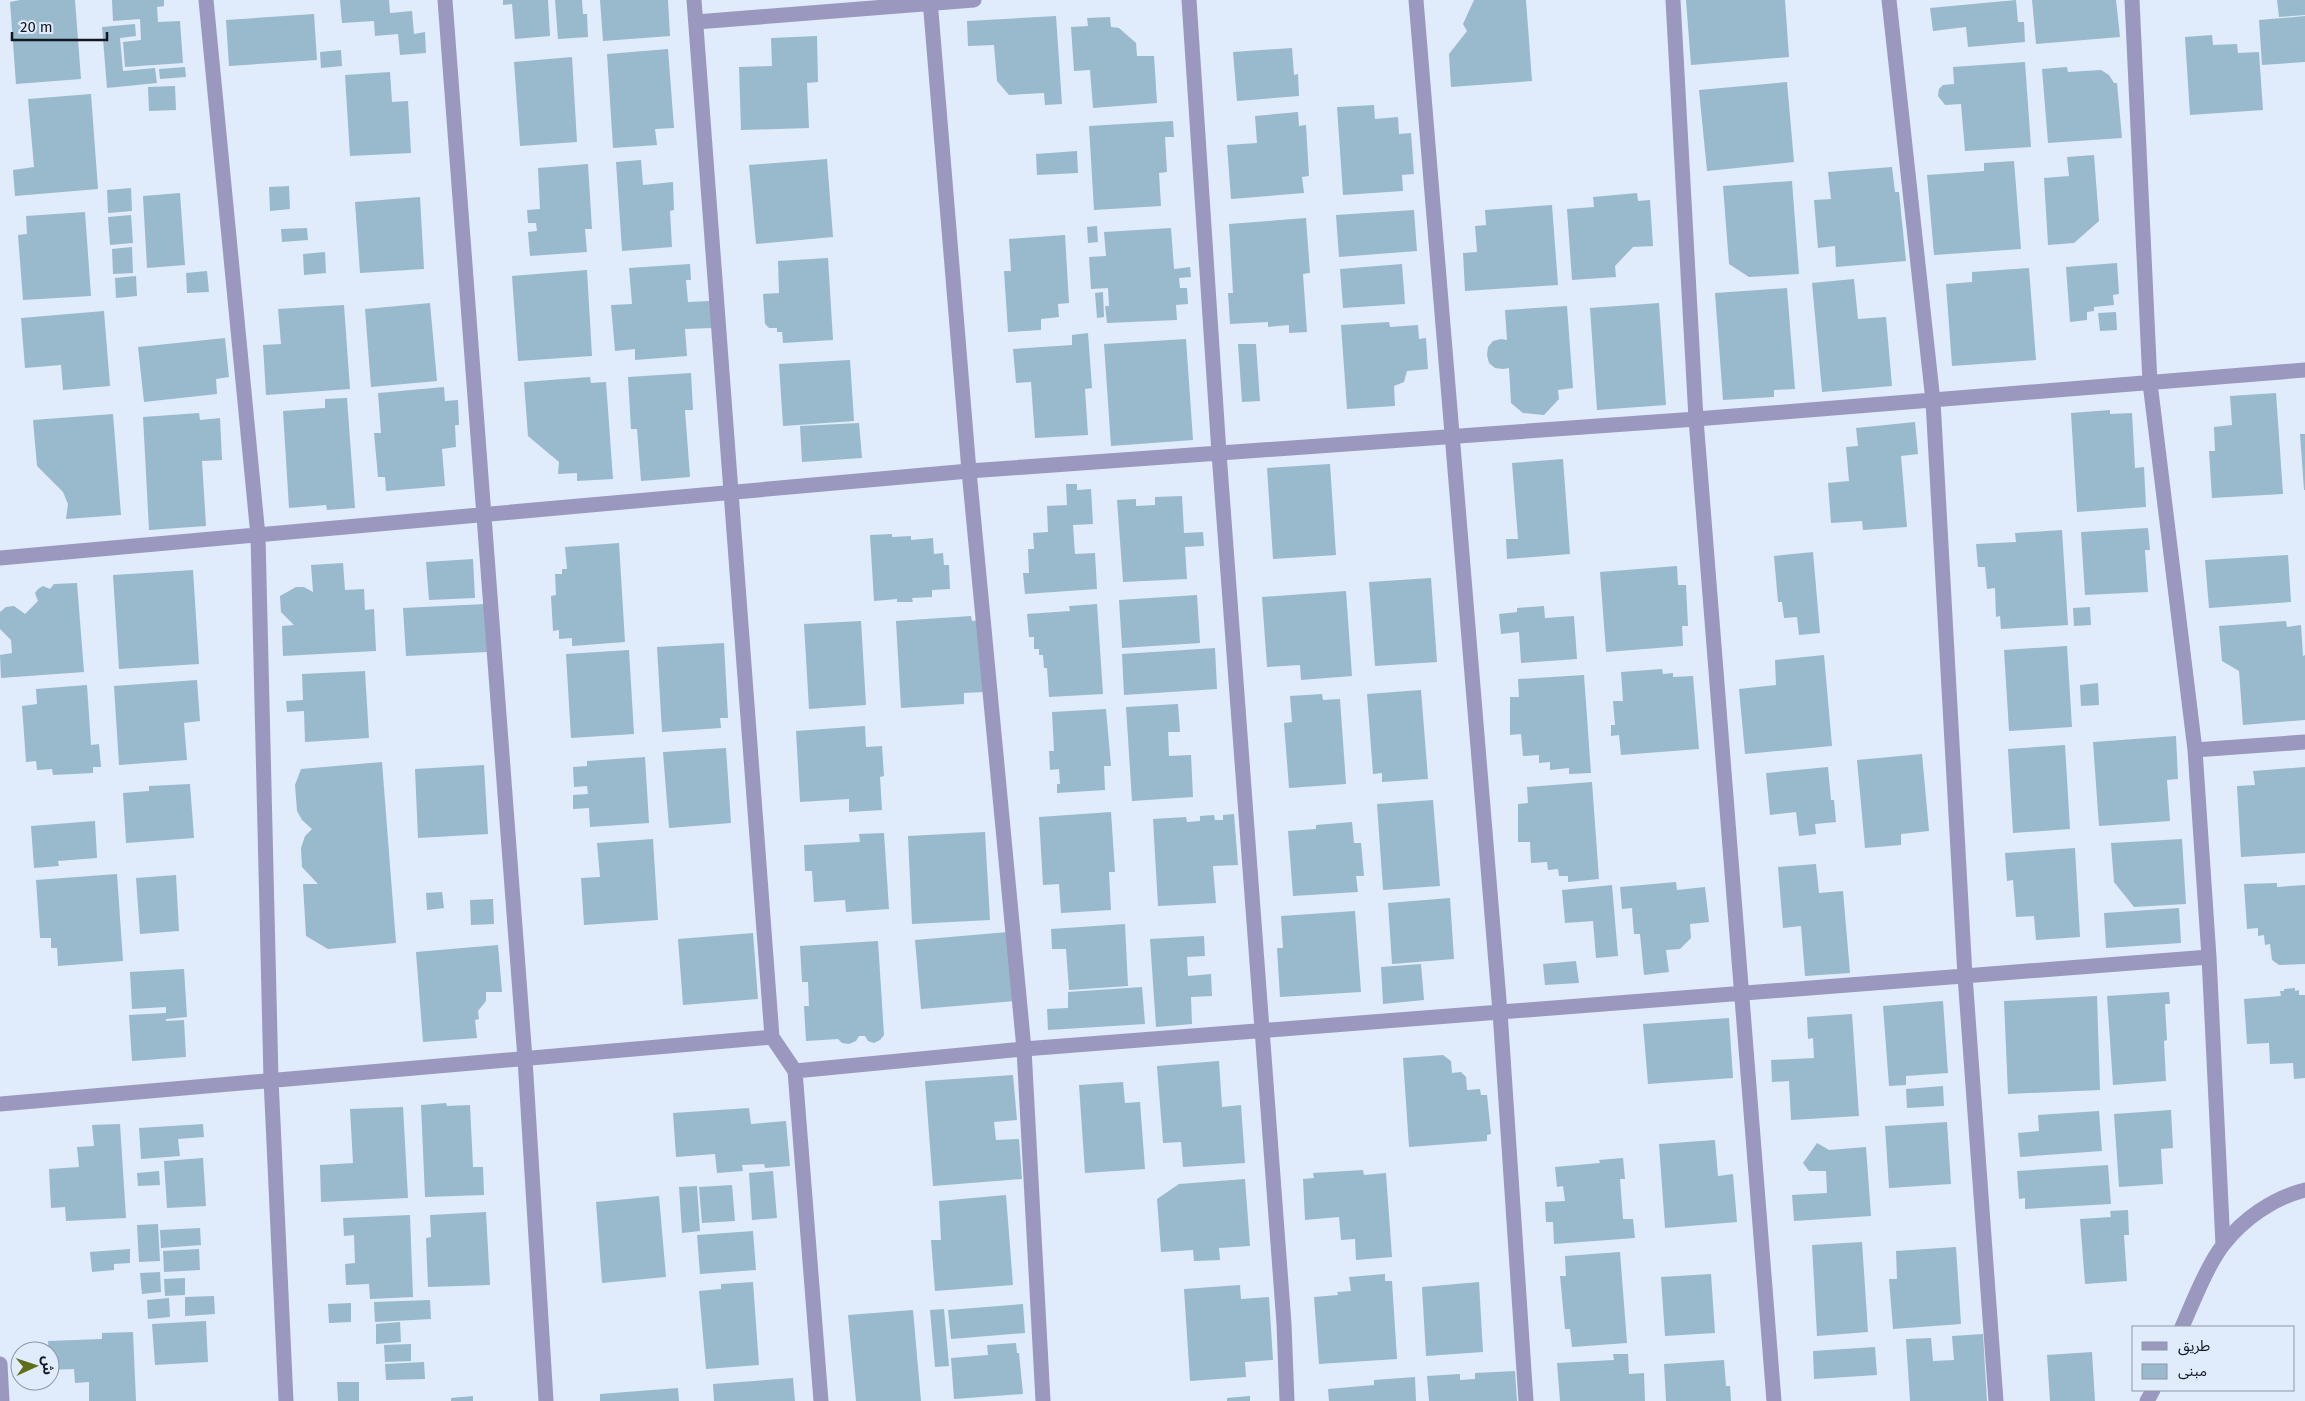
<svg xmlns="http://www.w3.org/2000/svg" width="2305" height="1401" font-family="'Fira Sans','Noto Sans Arabic',sans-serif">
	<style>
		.building { fill: #99bacc }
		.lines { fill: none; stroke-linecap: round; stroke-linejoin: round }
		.street { stroke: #9b98c0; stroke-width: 15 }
	</style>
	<rect width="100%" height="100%" fill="#e0ebfc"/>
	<!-- building -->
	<path class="building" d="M20,0H75L81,79L16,84L10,2Z
		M112,0H164V6L157,7L158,22L180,21L183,63L125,67L123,42L141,40L140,19L113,21Z
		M340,0H389L390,13L412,11L414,34L425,32L426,53L400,55L398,34L375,36L374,21L342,23Z
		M503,0H548L550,36L515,39L512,4L503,5Z
		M555,0H582L583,14H587L588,37L558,39Z
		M600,0H668L670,36L603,41Z
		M1474,0H1526L1532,81L1451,87L1449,54L1467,31L1463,24Z
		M1686,0H1785L1789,57L1691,65Z
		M2016,0L2018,22H2024L2025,42L1968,47L1966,27L1933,31L1930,8Z
		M2032,0H2116L2120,37L2036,44Z
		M2277,0H2305V15L2279,17Z
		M314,14L317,60L229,66L226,20Z
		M1056,16L1062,104L1045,105L1044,93L1009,95L997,81L994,45L968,46L967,21Z
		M2305,16V62L2262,65L2259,20Z
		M1110,17L1111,27L1119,28L1136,43L1137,56H1154L1157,103L1093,108L1090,70L1074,71L1071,27L1088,26L1087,18Z
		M135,24L136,36L120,38L123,71L155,68L157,83L107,88L102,27Z
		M2212,35L2213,45L2237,44L2238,53L2259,52L2263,110L2190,115L2185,37Z
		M817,36L818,82L807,83L809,128L741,130L739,67L772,66L771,38Z
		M1292,48L1294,75L1298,74L1299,96L1237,101L1233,52Z
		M668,49L674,128L655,129L657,145L613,148L607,54Z
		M341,50L342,66L321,68L320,52Z
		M572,57L577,142L520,146L514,62Z
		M2025,62L2031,147L1965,151L1961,104L1945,105L1938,96L1939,89L1943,85L1954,84L1953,67Z
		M185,67L186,77L160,79L159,69Z
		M2067,67L2068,72L2101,70L2109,75L2114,83H2117L2122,138L2048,143L2042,69Z
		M390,72L392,102L408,101L411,153L350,156L345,75Z
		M1787,82L1794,162L1707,171L1699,90Z
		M175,86L176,110L149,111L148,87Z
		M91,94L98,189L15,196L13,170L34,167L28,99Z
		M1374,105L1375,119L1398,117L1399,134L1411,133L1414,174L1402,175L1403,191L1343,195L1337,107Z
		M1298,112L1299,126L1306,125L1309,176L1302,177L1304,193L1231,199L1227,145L1257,143L1255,116Z
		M1173,121L1174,137H1165L1167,172L1159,173L1161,206L1094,210L1089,126Z
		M1077,151L1078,173L1037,175L1036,154Z
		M2094,155L2099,221L2074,243L2048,245L2044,178L2069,176L2067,157Z
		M827,159L833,237L756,244L749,165Z
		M641,160L643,185L673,182L674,210L670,211L672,247L622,251L616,162Z
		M2014,161L2021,249L1934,255L1927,175L1984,171V163Z
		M588,164L592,229H585L587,252L530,256L528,232L537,231L536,223H528L527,210L540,209L538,168Z
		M1892,167L1895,192H1899L1906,261L1836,267L1835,246L1818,248L1814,200L1831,199L1828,172Z
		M1792,181L1799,274L1749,277L1729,264L1723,186Z
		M289,186L290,209L270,211L269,187Z
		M131,188L132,211L108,213L107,190Z
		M180,193L185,265L147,268L143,196Z
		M1637,193L1638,201L1650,200L1653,246L1633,247L1615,266L1616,277L1572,280L1567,209L1594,207L1593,197Z
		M420,197L424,269L360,273L355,202Z
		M1552,205L1558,285L1465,291L1463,253L1477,252L1475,226L1486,225L1485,210Z
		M1414,210L1417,251L1339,257L1336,215Z
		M85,212L91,296L23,300L18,235L27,234L26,216Z
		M131,215L133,243L110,245L108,217Z
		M1306,218L1310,273L1303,274L1307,332L1289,333V325L1268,327V322L1230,324L1228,293H1233L1229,224Z
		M1097,226L1098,242L1088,243L1087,227Z
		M307,228L308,240L282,242L281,229Z
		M1171,228L1174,269L1190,267L1191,277L1179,278L1180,288H1187L1188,304L1176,305L1177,320L1107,323L1105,306H1109L1108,288L1091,289L1089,257L1106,256L1104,232Z
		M1065,235L1069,303L1058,304L1059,317L1041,319V330L1008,332L1004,271H1011L1009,239Z
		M132,247L133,273L113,274L112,249Z
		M325,252L326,273L304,275L303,254Z
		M828,258L833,340L783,343L782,332H777V328H769L765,324L763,294L779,293L778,261Z
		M2117,263L2119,294L2113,295L2114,305L2094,307V311L2087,312V320L2070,322L2066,267Z
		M690,264L691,280H686L688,302L710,301L712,328L685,329L687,356L635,360V349L615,351L611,305L632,304L629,268Z
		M1402,264L1405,304L1343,308L1340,269Z
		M2029,268L2036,360L1952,366L1946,284L1972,282V272Z
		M587,270L592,356L518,361L512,276Z
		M207,271L209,292L187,293L186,273Z
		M136,276L137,296L116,298L115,278Z
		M1854,279L1858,319L1886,317L1892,386L1822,392L1812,283Z
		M1787,288L1795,389L1774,390V397L1723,400L1715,293Z
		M1103,292L1104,317L1097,318L1095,293Z
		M430,303L437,381L371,387L365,309Z
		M1659,303L1666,405L1597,410L1590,308Z
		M344,305L350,389L266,395L263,345L281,344L278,309Z
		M1567,306L1573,388L1558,390L1559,399L1544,415L1523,413L1511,403L1509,368L1503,369L1495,368L1489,363L1487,355L1488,347L1493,341L1501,339L1507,340L1505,310Z
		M104,311L110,386L63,390L61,365L25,368L21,318Z
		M2116,312L2117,330L2100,331L2098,313Z
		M1389,322L1390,327L1418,325L1419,339L1426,338L1428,369L1407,371L1404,382L1394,386L1395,406L1347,409L1341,325Z
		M1088,333L1092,388L1085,389L1088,435L1035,438L1031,382L1016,383L1013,349L1072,345V335Z
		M225,338L229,377L216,379L217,394L144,402L138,347Z
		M1186,339L1193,440L1111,446L1104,344Z
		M1238,344H1256L1260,401L1242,402Z
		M850,360L854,421L783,426L779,364Z
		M691,373L693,410H685L690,477L641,481L637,429H631L628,377Z
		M590,377L591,383L606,382L613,479L577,481V473L558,474L559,462L528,436L524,382Z
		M444,387L445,401L458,400L459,425H455L456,447L442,449L445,486L386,491L385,477H378L374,433H381L378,393Z
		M2276,393L2283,494L2212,498L2209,451H2215L2214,427L2232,425L2230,396Z
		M347,398L355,508L327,510L326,505L289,508L283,411L325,408V399Z
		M2110,410V414L2132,413L2135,468L2144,467L2146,507L2077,512L2071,413Z
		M199,413L200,420L220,418L222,460L202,461L206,526L149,530L143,417Z
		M113,414L121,515L66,519L68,504L63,492L37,466L33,420Z
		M1915,422L1918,454L1901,456L1907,527L1863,530L1862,521L1831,523L1828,483L1849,481L1846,447L1858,446L1856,428Z
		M859,423L862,458L802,462L800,426Z
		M2300,434H2305V490H2304Z
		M1563,459L1570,554L1507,559L1506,539H1518L1512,463Z
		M1330,464L1336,555L1273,559L1267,468Z
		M1066,484H1077V490L1091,489L1093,524L1073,525L1075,554L1095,553L1097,589L1025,594L1023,573H1029L1028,549H1034L1033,533L1048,532L1047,506L1067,505Z
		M1182,496L1184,533L1203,532L1204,546L1185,547L1187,579L1123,582L1117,500L1136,499V506L1155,505V497Z
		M2148,528L2150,550H2145L2148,592L2085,595L2081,532Z
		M2062,530L2068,625L2001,629L2000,616L1996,617L1995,588L1987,589L1985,567H1978L1976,544L2016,542L2015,533Z
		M892,534V537L911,536V540L933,538L934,554L943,553L944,565H949L950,589L932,590V597L912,598L913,602H897V599L874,601L870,535Z
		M619,543L625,642L572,646V638L559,639V630L553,631L551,596L556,595L555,574H562V569H567L565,547Z
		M1813,552L1820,633L1799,635L1797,617L1784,618L1782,602H1778L1774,556Z
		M2288,555L2291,602L2209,608L2205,560Z
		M473,559L475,598L429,600L426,562Z
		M343,563L345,590L364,589L365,610L374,609L376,651L283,656L282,626L294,625L281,612L280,596L296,587H304L313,592L311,565Z
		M1677,566L1678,585H1686L1688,626H1682L1683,646L1606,652L1600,572Z
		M193,570L199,664L119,669L113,575Z
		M1431,578L1437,662L1375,666L1369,582Z
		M77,583L84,672L1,678L0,655L12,653L11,640L0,629V612L6,607L14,606L25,614L38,601L35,593L38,589L43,586L50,589L54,584Z
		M1346,591L1352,676L1301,680L1300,665L1267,667L1262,597Z
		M1197,595L1200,643L1122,648L1119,600Z
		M485,604L487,652L406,656L403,608Z
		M1097,604L1103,694L1049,697L1047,668H1044L1043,655H1039V649H1034V637H1029L1027,614L1070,611L1069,606Z
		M1544,606L1545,618L1574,616L1577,659L1521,663L1519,632L1501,634L1499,614L1517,612V608Z
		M2090,607L2091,625L2074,626L2073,608Z
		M971,616L972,621L980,620L984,692L964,693V704L901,708L896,621Z
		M861,621L866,705L809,709L804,624Z
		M2286,621L2287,627L2301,625L2303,656L2305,655V720L2243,725L2239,671L2222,661L2219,626Z
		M724,643L728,718H720L721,728L662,732L657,647Z
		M2067,646L2072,727L2009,731L2004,650Z
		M1215,648L1217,689L1124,695L1122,654Z
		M629,650L634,734L571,738L566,654Z
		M1824,655L1832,746L1745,754L1739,689L1776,685L1775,660Z
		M1662,669L1663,674L1673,673V677L1693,676L1699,749L1621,755L1619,735L1611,736V725H1615L1613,701H1623L1621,672Z
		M365,671L369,738L305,742L304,711L287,712L286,701L303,700L302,674Z
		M1584,675L1591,773L1569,774V768L1550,770V762L1539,763V755L1523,756L1521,734L1510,735V697H1519L1518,679Z
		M197,680L200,721L184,723L187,760L119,765L114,686Z
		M2098,683L2099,705L2081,706L2080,685Z
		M87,685L91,745L99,744L101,767H93V773L53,775L52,769L37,770L36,761L26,762L22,706L37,704L36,689Z
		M1421,690L1428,779L1382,782V773L1373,774L1367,694Z
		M1322,694L1323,700L1340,699L1346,784L1289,788L1284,723L1292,722L1290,696Z
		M1178,704L1180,732H1168L1169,756L1191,755L1193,797L1132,801L1126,707Z
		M1106,709L1111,766H1104L1105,790L1057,793V784H1060L1059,769L1050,770L1049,751H1054L1052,712Z
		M865,726L866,747L882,746L884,776L880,777L882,810L849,812V799L800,802L796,731Z
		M2176,736L2178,779L2167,780L2170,821L2099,826L2093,742Z
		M2065,745L2070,829L2013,833L2008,749Z
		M726,748L731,823L669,828L663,752Z
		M1922,754L1929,831L1901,834V845L1865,848L1857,760Z
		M645,757L649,823L590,827L589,808L573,809V795L588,794L587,786L574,787L573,767L587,766V761Z
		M382,762L396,943L328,949L306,936L303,884H318L302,867L301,848L305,836L312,829L302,820L297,811L295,785L301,769Z
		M484,765L488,834L418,838L415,769Z
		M1828,767L1831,800H1834L1836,822L1815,824L1816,834L1799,836L1796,812L1770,815L1766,773Z
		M2305,767V853L2241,857L2237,786L2255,785L2253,771Z
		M1592,782L1599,879L1568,882V876H1559L1558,869L1548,870L1547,862L1531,863L1530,842H1518V804L1528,803L1527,787Z
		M190,784L194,838L126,843L123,793L149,791V786Z
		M1433,800L1440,886L1383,890L1377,804Z
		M1111,812L1115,872H1109L1111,910L1061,913L1059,884L1043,885L1039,817Z
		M1234,814L1238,865L1213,866L1216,903L1158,906L1153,819L1186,817L1187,822L1200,821V816L1214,815L1215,820H1223V815Z
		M95,821L97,858L58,861L59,866L34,868L31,826Z
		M1352,822L1354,843H1361L1364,876H1356L1358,892L1293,896L1288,831L1316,829V825Z
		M985,832L990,920L912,924L908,836Z
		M884,833L889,909L846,912L845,900L814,902L812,871H805L804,845L860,842L859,834Z
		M653,839L658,920L584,925L581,878L600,877L597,843Z
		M2182,839L2186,904L2134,907L2114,882L2111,843Z
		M2075,848L2080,937L2036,940L2034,916L2016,917L2013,880L2007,881L2005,853Z
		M1816,864L1819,893L1843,891L1850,973L1805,976L1801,926L1783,928L1778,867Z
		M117,874L123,961L58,966L57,948H51V938H40L36,880Z
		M176,875L179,931L140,934L136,878Z
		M1676,882L1677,890L1705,887L1709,922L1690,924L1691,938L1680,949L1666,950L1669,972L1644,975L1640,934H1634L1632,908L1622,909L1620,887Z
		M2277,883V887L2305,885V964L2279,965L2272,960L2270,944L2265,945L2264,935L2258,936V928L2247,929L2244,884Z
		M1612,885L1618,956L1596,958L1593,921L1565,923L1562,890Z
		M442,892L444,908L427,910L426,893Z
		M1450,898L1454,959L1392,964L1388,903Z
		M493,899L494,924L471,925L470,900Z
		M2179,908L2181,943L2106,948L2104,913Z
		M1355,911L1361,992L1280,997L1277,948H1283L1281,916Z
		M1125,924L1128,986L1069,990L1066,949H1052L1051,929Z
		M1008,932L1015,1001L921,1009L915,940Z
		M753,933L758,999L683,1005L678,939Z
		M1204,936L1205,956L1187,957L1188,976L1211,974L1212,996L1191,997L1192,1024L1156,1027L1150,939Z
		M878,941L884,1035L880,1040L874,1043L868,1041L865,1036H859L856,1041L849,1044L842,1043L838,1039L806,1041L804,1006H809L808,982H802L800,946Z
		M498,945L502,992H486V1001L478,1011L479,1019L475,1020L477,1038L423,1042L416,952Z
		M1576,961L1579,983L1545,985L1543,964Z
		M1421,964L1424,1000L1383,1004L1381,967Z
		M184,969L187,1017L166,1019V1021L184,1020L186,1057L132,1061L129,1015L166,1013V1007L132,1009L130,972Z
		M1142,987L1145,1024L1048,1030L1047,1009L1068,1008V992Z
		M2295,988V991L2299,990V995H2305V1078L2294,1079L2293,1063L2270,1064L2269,1043L2247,1044L2244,999L2281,996L2280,991H2284V989Z
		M2169,992L2170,1004H2165L2167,1040L2164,1041L2166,1081L2113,1085L2107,996Z
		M2097,996L2100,1090L2008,1094L2004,1001Z
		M1943,1001L1948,1073L1906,1076V1085L1889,1086L1883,1006Z
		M1852,1014L1859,1116L1791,1120L1789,1081L1772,1082L1771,1060L1814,1058L1813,1038L1808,1039L1807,1017Z
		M1729,1018L1733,1078L1648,1084L1643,1024Z
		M1443,1055L1451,1061L1452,1073L1461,1072L1466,1077L1467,1090L1480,1089L1481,1095H1487L1491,1134L1487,1135V1141L1409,1147L1403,1058Z
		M1219,1061L1222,1107L1241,1105L1245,1163L1183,1167L1181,1142L1163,1143L1157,1066Z
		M1013,1075L1017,1120L994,1122L996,1140L1019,1139L1022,1179L933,1186L925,1081Z
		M1123,1082L1125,1103L1140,1102L1145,1169L1085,1173L1079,1085Z
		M1943,1086L1944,1106L1907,1108L1906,1089Z
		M446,1103L447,1106L470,1105L473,1167H483L484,1195L425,1197L421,1105Z
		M403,1107L408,1198L321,1202L320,1165L353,1163L350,1109Z
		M749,1108L751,1124L786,1121L790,1166L765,1168L764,1164L742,1165L743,1171L717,1173L715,1154L676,1157L673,1113Z
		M2171,1110L2173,1148L2161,1149L2163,1184L2119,1187L2114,1114Z
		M2099,1111L2102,1151L2020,1157L2018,1133L2039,1131L2038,1115Z
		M1947,1122L1951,1184L1889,1188L1885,1126Z
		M120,1124L126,1218L66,1221L65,1207L51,1208L49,1169L79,1167L77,1147L94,1146L92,1125Z
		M203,1124L204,1137L178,1139L180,1156L141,1159L139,1128Z
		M1715,1140L1718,1176L1733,1174L1737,1222L1665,1228L1659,1144Z
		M1817,1143L1829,1150L1866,1147L1871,1216L1794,1221L1792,1195L1827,1193L1826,1171H1809L1803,1163Z
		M203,1158L206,1206L167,1208L164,1161Z
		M1623,1158L1625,1179H1620L1623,1219H1633L1635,1238L1554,1244L1553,1222H1546L1545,1202L1565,1201L1563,1186L1557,1187L1555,1167L1600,1163L1599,1160Z
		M2108,1165L2111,1204L2025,1209V1198L2019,1199L2017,1171Z
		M1363,1170L1364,1175L1386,1173L1392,1257L1356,1260L1355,1239L1341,1240L1339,1217L1305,1220L1303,1179L1314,1178L1313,1173Z
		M159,1171L160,1185L138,1186L137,1173Z
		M773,1171L777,1218L752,1220L749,1173Z
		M1245,1179L1250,1246L1219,1248L1220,1260L1194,1261L1193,1250L1161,1252L1157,1199L1179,1184Z
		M732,1185L735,1221L702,1223L699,1187Z
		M697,1186L700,1231L682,1233L679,1187Z
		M1006,1195L1013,1285L935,1291L931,1240H941L939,1201Z
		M659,1196L666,1277L602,1283L596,1202Z
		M2128,1210L2129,1235H2124L2127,1281L2085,1284L2080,1219L2111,1217L2110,1211Z
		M486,1212L490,1285L428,1287L426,1238L431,1237L430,1215Z
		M410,1215L413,1297L370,1299L369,1284L346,1285L345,1264L355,1263L354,1235L344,1236L343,1218Z
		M158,1224L160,1261L139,1262L137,1225Z
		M200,1228L201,1245L161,1248L160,1230Z
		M753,1231L756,1270L700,1274L697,1235Z
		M1862,1242L1868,1332L1817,1336L1812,1245Z
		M1956,1247L1961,1324L1893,1329L1889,1279H1897L1896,1251Z
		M130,1249V1263L114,1264V1270L92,1272L90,1252Z
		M199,1249L200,1270L164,1272L163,1251Z
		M1620,1252L1627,1343L1572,1347L1570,1329H1565L1560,1276H1566L1565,1256Z
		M160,1272L161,1292L142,1294L140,1273Z
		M1385,1274V1281H1392L1397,1359L1319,1364L1314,1297L1338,1295L1337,1292L1351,1291L1349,1277Z
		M1711,1274L1715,1333L1665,1336L1661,1277Z
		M185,1278V1295L165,1296L164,1279Z
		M753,1282L759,1365L706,1369L699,1291L721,1289V1284Z
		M1479,1282L1483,1352L1426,1356L1422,1287Z
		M1240,1285L1241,1299L1269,1297L1273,1360L1245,1362L1246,1377L1190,1381L1184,1289Z
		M214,1296L215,1314L185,1316V1297Z
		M169,1298L170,1317L148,1319L147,1300Z
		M430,1300L431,1319L375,1322L374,1302Z
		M351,1303V1322L329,1323L328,1304Z
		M1023,1304L1025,1333L951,1339L948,1310Z
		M944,1309L949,1366L935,1367L930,1310Z
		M913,1310L921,1401H856L848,1315Z
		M206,1321L208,1362L155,1365L152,1324Z
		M400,1322L401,1342L376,1344V1324Z
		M133,1332L136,1401H89V1382L75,1383L74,1369L50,1370L48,1341L102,1339V1333Z
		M1983,1334L1987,1401H1910L1906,1339L1931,1338L1933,1361L1954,1360L1952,1336Z
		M1016,1343L1017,1353H1019L1023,1394L954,1399L951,1358L988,1355L987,1345Z
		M411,1344V1361L385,1362L384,1345Z
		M1875,1347L1877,1375L1814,1379L1813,1351Z
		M2092,1352L2095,1401H2050L2047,1355Z
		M1613,1354H1628L1629,1374L1644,1373L1645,1401H1560L1557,1363L1614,1360Z
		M1724,1360L1726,1386H1730L1731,1401H1666L1664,1364Z
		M424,1362L425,1379L386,1380L385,1364Z
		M1515,1371L1517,1401H1429L1427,1376L1460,1374V1380L1475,1379V1373Z
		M1415,1377L1416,1401H1329L1328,1389L1374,1385V1380Z
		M793,1378L795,1401H714L713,1384Z
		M337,1382H359V1401H338Z
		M678,1388L679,1401H600V1394Z
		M473,1396V1401H451V1398Z
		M1250,1396V1401H1227V1398Z"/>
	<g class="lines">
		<!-- street -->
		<path class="street" d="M206,0L258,536L271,1079L286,1401
			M445,0L525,1059L546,1401
			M694,0L772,1037L795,1071L821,1401
			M930,0L969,471L1024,1049L1043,1401
			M1189,0L1219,453L1284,1324L1287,1401
			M1416,0L1500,1012L1526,1401
			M1673,0L1696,419L1774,1401
			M1889,0L1933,401L1965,976L1996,1401
			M2132,0L2150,383L2195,750L2209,957L2223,1245
			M696,22L974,0
			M0,558L969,471L1696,419L2305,370
			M2195,750L2305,742
			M795,1071L1024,1049L2209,957
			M0,1104L772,1037
			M2182,1327C2193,1302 2207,1266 2223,1245C2243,1219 2273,1198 2305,1190
			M0,1364L2,1401
			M2147,1401L2153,1390"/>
	</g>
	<!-- legend -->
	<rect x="2132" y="1326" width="162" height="65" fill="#e0ebfc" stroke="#8e97a5"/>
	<rect x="2142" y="1342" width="25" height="8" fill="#9b98c0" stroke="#8e97a5"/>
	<text x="2178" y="1351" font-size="15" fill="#121822">طريق</text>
	<rect x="2142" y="1364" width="25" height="15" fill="#99bacc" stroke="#8e97a5"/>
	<text x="2178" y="1376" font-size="15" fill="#121822">مبنى</text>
	<!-- north arrow -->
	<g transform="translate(35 1366) rotate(87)"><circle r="24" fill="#e0ebfc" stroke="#8e97a5"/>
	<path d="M0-4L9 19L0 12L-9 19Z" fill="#5e6e1a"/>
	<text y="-8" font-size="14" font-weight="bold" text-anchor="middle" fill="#121822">ش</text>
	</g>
	<!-- scale -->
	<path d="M12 32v8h95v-8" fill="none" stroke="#121822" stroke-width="2.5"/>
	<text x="20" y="32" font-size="15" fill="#121822" stroke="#e0ebfc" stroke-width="4" paint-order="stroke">20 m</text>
</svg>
